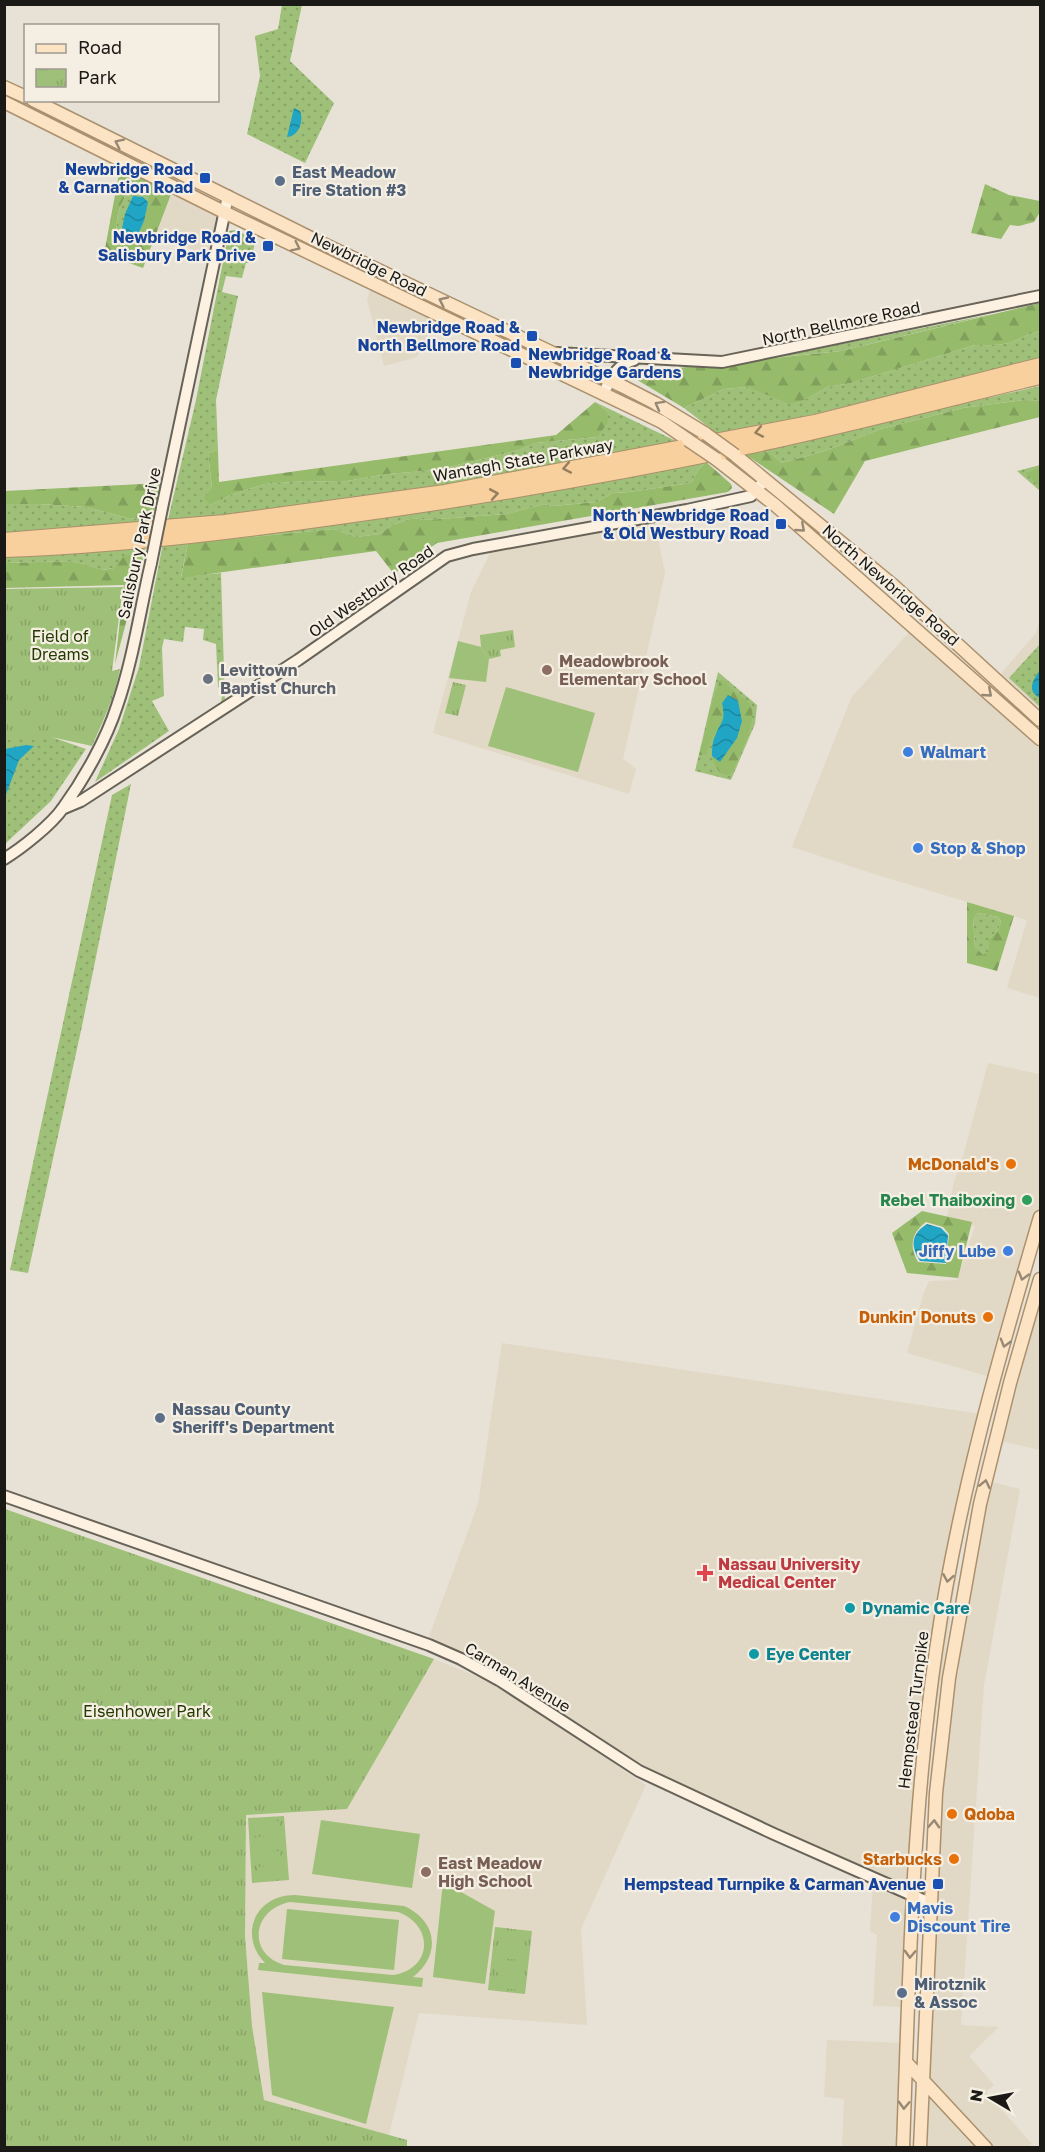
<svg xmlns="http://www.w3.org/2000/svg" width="1045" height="2152" font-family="'Golos Text',sans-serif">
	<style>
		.built { fill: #e1d8c5 }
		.grass { fill: url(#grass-dots) }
		.forest { fill: url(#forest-firs); fill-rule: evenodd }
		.park { fill: url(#park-tufts) }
		.pitch { fill: #9fc078; fill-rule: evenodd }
		.water { fill: url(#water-waves) }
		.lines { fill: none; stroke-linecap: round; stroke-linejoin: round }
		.secondary-casing { stroke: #686358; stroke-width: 14 }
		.primary-casing { stroke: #ab906d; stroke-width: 15 }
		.highway-casing { stroke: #ab906d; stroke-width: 16 }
		.secondary { stroke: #fdf1e2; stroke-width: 10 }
		.primary { stroke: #fbe3c4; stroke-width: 12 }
		.highway { stroke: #f8d09d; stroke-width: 14 }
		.secondary-bridge-casing { stroke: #686358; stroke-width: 14; stroke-linecap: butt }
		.primary-bridge-casing { stroke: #ab906d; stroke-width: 15; stroke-linecap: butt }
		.secondary-bridge { stroke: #fdf1e2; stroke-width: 10 }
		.primary-bridge { stroke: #fbe3c4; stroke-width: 12 }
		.oneway { stroke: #968875 }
		.oneway2 { stroke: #957e60 }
		.transit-dot { fill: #1a4fb4; stroke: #f5efe3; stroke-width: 2 }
		.service-dot { fill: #5c6f8a; stroke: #f5efe3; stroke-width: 2 }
		.education-dot { fill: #8d6e63; stroke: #f5efe3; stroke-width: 2 }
		.worship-dot { fill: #6b7280; stroke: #f5efe3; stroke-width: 2 }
		.shop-dot { fill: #3f7fe0; stroke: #f5efe3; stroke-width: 2 }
		.food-dot { fill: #e8710a; stroke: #f5efe3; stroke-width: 2 }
		.leisure-dot { fill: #2e9e5b; stroke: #f5efe3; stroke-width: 2 }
		.health-dot { fill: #e0444e; stroke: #f5efe3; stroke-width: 2 }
		.culture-dot { fill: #0f9aa8; stroke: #f5efe3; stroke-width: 2 }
		.labels { text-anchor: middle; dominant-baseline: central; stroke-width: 4.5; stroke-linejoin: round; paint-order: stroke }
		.transit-label { font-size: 16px; font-weight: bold; fill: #164399; stroke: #f5efe3; text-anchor: end }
		.service-label { font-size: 16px; font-weight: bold; fill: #4e5e75; stroke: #f5efe3; text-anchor: start }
		.street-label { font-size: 16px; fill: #1b1915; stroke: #f5efe3 }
		.park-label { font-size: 16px; fill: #243a00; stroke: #f5efe3 }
		.education-label { font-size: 16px; font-weight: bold; fill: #785e54; stroke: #f5efe3; text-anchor: start }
		.worship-label { font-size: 16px; font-weight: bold; fill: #5b616d; stroke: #f5efe3; text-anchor: start }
		.shop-label { font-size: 16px; font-weight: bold; fill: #366cbe; stroke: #f5efe3; text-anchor: start }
		.food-label { font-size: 16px; font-weight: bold; fill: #c56008; stroke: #f5efe3; text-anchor: end }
		.leisure-label { font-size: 16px; font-weight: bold; fill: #27864d; stroke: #f5efe3; text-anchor: end }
		.health-label { font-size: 16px; font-weight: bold; fill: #be3a42; stroke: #f5efe3; text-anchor: start }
		.culture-label { font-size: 16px; font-weight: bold; fill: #0d838f; stroke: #f5efe3; text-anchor: start }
	</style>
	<defs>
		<pattern id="grass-dots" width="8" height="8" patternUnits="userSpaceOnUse" patternTransform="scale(1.5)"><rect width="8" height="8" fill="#9fc078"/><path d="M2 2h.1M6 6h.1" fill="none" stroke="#88a467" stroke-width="1.8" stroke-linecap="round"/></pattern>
		<pattern id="forest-firs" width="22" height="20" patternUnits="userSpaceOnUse" patternTransform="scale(1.5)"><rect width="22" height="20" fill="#96bb6b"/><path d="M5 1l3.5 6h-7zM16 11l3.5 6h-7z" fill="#81a05c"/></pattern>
		<pattern id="park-tufts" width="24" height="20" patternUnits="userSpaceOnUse" patternTransform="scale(1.5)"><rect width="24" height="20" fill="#9fc078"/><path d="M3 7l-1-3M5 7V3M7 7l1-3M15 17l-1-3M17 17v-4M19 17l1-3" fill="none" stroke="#88a467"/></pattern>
		<pattern id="water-waves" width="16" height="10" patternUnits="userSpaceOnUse" patternTransform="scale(1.5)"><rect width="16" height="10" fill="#21a5c5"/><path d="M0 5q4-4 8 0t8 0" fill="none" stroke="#1c869f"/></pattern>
	</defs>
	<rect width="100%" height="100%" fill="#e8e2d6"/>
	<!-- built -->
	<path class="built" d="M173,189L219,215L210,258L156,232Z
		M372,285L437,316L417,357L384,366L367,299Z
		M655,522L665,573L623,759L636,769L629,794L433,733L471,592L490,553Z
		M1040,618V714L997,678L1036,633Z
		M910,631L1040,743V998L1007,988L1027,920L871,873L792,847L851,698Z
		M988,1063L1038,1074L1040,1067V1217L994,1378L907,1353L923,1295L929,1281L957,1280L975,1226L946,1221L954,1181L962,1160Z
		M1040,1302V1450L1000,1441Z
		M502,1343L981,1414L910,1887L720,1806L650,1769L427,1642L478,1504Z
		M992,1482L1020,1489L984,1685L961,2025L999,2027L969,2056L994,2085L986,2092L1032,2144L1028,2147H994L929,2077L941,1798L944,1788L955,1682L959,1671L958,1659L974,1571Z
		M434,1659L496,1684L646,1785L581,1929L587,2025L419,2013L389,2135L264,2100L252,2026L245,1936L246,1815L347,1809Z
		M873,1884L910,1901L907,2007L873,2006L877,1935L870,1931Z
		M827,2040L906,2043L901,2147H842L844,2099L824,2097Z
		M923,2079L986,2147H920Z"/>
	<!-- grass -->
	<path class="grass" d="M282,5H302L290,61L334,103L305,163L247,134L260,76L255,36L278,29Z
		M130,191C136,194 142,194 148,198L133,242L119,240C113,226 119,201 130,191Z
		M235,230L256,239L250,263H246L242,278L226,276L222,292L238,296L216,400L218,450L208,453L212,488L210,505L233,494L265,484L306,481L341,482L387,474L437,470L519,450L535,443L598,437L607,411L595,402L680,443L446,486L167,524L196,400L229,231Z
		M993,314L841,351L771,358Z
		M1040,331V358L739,433L729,431L719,435L684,408L724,389L748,387L767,393L807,399L827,387L851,383L975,345C986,345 997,346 1009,343C1020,339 1027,334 1040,331Z
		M1040,386V401L1023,400L963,408L881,429L825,451L782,463L770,453H743Z
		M616,391L642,401L703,438L695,440L615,394Z
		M706,462L698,470L691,483L629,492L613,493L597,502L552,506L544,504L507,514L426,520L413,518L392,525L380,534L356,537L334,529L188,543L181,577L221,573L225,704L221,705L222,694L218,686L216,644L203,640L204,629L185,627L183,642L164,639L162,648L164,696L152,701L169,731L95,782L119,729L139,667L163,543L446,509Z
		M1040,465V491L1017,471Z
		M4,504H40L86,507L128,518L152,519L150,526L5,534Z
		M146,544L143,559L135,554L114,568L102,570L72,561L5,563V554Z
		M1040,644V707L1009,678Z
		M718,672L757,705L755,724L731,780L695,771Z
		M46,735L86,749L51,801L5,844V738Z
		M131,784L82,1026L28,1273L10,1270L112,795Z
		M978,913L998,917L1001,921L999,929L989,939L990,951L983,956L975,947L973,919Z"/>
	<!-- forest -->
	<path class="forest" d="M121,163L173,189L143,268L104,254ZM130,191C136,194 142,194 148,198L133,242L119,240C113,226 119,201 130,191Z
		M985,184L1009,195L1040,201V212L1034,222L1019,226L1010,225L1001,239L971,233Z
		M1040,303V331C1027,334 1020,339 1009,343C997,346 986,345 975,345L851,383L827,387L807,399L789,404L748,387L724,389L684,408L624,372L627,369L648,371L841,351Z
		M1023,400L1040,401V417L865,461L834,514L743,453H770L782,463L825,451L881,429L963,408Z
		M595,402L607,411L608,422L598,437L535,443L519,450L437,470L387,474L341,482L306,481L265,484L233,494L210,505L204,498L212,488L208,453L218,450L219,482L556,435Z
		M706,462L731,484L732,488L728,492L437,543L394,574L376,551L181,578L188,543L334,529L356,537L380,534L392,525L413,518L426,520L507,514L544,504L552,506L597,502L613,493L629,492L691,483L698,470Z
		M1040,468V487L1025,473Z
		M161,483L152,519L128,518L86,507L40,504H5V491Z
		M135,554L143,559L115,664L124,585L5,588V563L72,561L103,570L114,568L124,556Z
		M720,680L726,681C730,691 741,695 749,703C761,716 738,759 731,774C719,778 715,766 712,756L720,762L737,738L722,703L724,712L720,728L716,731L705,755H699L707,726L710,709Z
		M967,902L1014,916L997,971L967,963ZM978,913L998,917L1001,921L999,929L989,939V951L983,955L975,947L973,919Z
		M922,1211L972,1222L958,1278L907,1273L892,1233ZM926,1222L943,1227L949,1234L946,1264L918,1262C909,1247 911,1233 926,1222Z"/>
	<!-- park -->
	<path class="park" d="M123,587L112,671L120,669C115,696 103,721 92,746L51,737L5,739V589Z
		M513,630L515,647L500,650L501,656L489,659L481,647L480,635Z
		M453,682L466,685L458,716L445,713Z
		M5,1509L434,1659L347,1809L246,1815L245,1936L252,2026L264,2100L407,2140V2147H5Z
		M284,1816L289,1880L252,1883L248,1818Z
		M495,1927L532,1931L525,1994L488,1990Z"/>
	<!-- pitch -->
	<path class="pitch" d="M458,641L481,647L489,659L486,682L449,678Z
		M506,687L595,713L578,772L488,746Z
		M321,1820L420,1834L412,1888L312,1874Z
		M278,1821L279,1832L255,1834L254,1822Z
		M279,1836L280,1847L256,1849L255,1837Z
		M280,1851L281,1862L257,1864L256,1852Z
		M281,1866L282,1877L258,1879L257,1867Z
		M443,1882L495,1911L485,1984L433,1977Z
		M295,1895L404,1906C438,1921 441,1955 413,1977L423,1978L422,1987L258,1970L259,1963H265C238,1935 255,1895 295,1895ZM290,1902L398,1912C435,1926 432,1969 393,1975L284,1965C246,1953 253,1909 290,1902Z
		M287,1909L399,1920L394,1970L282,1959Z
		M501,1932L525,1934L524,1946L500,1943Z
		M499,1946L523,1949L522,1960L498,1958Z
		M498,1961L522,1964L520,1975L496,1972Z
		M496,1976L520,1979L519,1990L495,1987Z
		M262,1992L394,2007L366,2124L272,2095Z"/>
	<!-- water -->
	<path class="water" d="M294,108L300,111C304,121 299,136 287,137Z
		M133,196L143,197L148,202L144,221L136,239L127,241L120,238L125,214Z
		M1040,670V698C1026,691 1033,680 1040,670Z
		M728,695L738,701L742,721L737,738L720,762L712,756C712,750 712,742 715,736C721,720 726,723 722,703Z
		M26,745L34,746L19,760L5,797V749Z
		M927,1224L941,1228L948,1235L946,1263L920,1261C910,1246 911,1234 927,1224Z"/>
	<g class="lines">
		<defs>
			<path id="secondary" d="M556,353L722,362L1040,296
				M603,394C611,379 616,365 634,360
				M162,508L228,196
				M62,809L81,801L298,660L447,556L473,549L687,510L751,496L765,480
				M4,859C22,848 51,825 63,808C84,779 106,740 117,706C133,660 140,610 151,563
				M4,1496L429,1645L461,1659L499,1680L639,1771L774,1834L930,1903"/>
			<path id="primary" d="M4,87L26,97
				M33,100L313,239L622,386L655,403L706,434
				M4,102L224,212L662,422L688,440
				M735,455L894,586L1040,720
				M716,459L775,505L1040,739
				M906,2062L986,2148
				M903,2148C909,1981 912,1815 936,1650C957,1503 998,1360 1040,1217
				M920,2148L936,1793L949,1678L980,1504L1010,1383L1040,1279"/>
			<path id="highway" d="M4,540L225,522L445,492L815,422L1040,365
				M4,550C119,546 233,532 346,516C479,498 611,475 742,448C842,427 941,401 1040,377"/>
		</defs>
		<!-- secondary casing -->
		<use href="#secondary" class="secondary-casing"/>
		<!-- primary casing -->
		<use href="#primary" class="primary-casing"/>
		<!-- highway casing -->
		<use href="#highway" class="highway-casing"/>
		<!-- secondary -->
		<use href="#secondary" class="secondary"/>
		<!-- primary -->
		<use href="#primary" class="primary"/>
		<!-- highway -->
		<use href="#highway" class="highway"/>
		<defs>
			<path id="secondary-bridge" d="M151,563L162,508"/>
			<path id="primary-bridge" d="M706,434L735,455
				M688,440L716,459"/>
		</defs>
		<!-- secondary-bridge casing -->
		<use href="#secondary-bridge" class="secondary-bridge-casing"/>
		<!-- primary-bridge casing -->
		<use href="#primary-bridge" class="primary-bridge-casing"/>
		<!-- secondary-bridge -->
		<use href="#secondary-bridge" class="secondary-bridge"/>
		<!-- primary-bridge -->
		<use href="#primary-bridge" class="primary-bridge"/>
	</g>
	<!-- one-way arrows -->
	<defs><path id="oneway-chevron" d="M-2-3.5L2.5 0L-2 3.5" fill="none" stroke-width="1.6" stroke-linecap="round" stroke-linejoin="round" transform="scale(1.5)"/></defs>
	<g class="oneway">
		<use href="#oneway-chevron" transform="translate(119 143) rotate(-154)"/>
		<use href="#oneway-chevron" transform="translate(296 247) rotate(26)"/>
		<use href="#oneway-chevron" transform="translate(443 301) rotate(-155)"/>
		<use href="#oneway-chevron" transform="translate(659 405) rotate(-151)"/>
		<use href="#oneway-chevron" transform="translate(801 528) rotate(41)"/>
		<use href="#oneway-chevron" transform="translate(988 693) rotate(41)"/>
		<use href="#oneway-chevron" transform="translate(1023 1276) rotate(106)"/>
		<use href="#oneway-chevron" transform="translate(1005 1343) rotate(106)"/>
		<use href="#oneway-chevron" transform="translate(985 1484) rotate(-77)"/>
		<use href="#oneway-chevron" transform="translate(948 1578) rotate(100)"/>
		<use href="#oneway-chevron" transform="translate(934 1824) rotate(-87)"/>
		<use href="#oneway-chevron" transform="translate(910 1954) rotate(92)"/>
		<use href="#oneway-chevron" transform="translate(904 2105) rotate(92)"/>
	</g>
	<g class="oneway2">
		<use href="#oneway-chevron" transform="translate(759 432) rotate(169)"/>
		<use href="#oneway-chevron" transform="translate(567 468) rotate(169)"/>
		<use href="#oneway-chevron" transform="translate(494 494) rotate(-10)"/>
	</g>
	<!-- markers -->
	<g class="transit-dot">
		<rect x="199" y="172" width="12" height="12" rx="3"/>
		<rect x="262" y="240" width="12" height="12" rx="3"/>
		<rect x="526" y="330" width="12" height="12" rx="3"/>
		<rect x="510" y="357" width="12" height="12" rx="3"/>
		<rect x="775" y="518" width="12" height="12" rx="3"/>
		<rect x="932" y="1878" width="12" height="12" rx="3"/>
	</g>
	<g class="service-dot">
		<circle cx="280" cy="181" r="6"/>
		<circle cx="160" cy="1418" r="6"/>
		<circle cx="902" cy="1993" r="6"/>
	</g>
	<g class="education-dot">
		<circle cx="547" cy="670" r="6"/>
		<circle cx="426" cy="1872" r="6"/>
	</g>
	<circle class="worship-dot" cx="208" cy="679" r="6"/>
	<g class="shop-dot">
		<circle cx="908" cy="752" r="6"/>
		<circle cx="918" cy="848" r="6"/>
		<circle cx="1008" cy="1251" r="6"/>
		<circle cx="895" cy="1917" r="6"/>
	</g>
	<g class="food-dot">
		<circle cx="1011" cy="1164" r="6"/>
		<circle cx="988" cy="1317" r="6"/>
		<circle cx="952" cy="1814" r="6"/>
		<circle cx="954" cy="1859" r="6"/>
	</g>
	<circle class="leisure-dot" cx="1027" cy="1200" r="6"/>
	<path class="health-dot" d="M702 1564h6v6h6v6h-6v6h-6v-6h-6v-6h6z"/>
	<g class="culture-dot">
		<circle cx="850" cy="1608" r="6"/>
		<circle cx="754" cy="1654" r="6"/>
	</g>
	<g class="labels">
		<!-- transit labels -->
		<g class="transit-label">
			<text x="193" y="169">Newbridge Road<tspan x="193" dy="18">&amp; Carnation Road</tspan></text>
			<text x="256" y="237">Newbridge Road &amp;<tspan x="256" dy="18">Salisbury Park Drive</tspan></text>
			<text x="520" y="327">Newbridge Road &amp;<tspan x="520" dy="18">North Bellmore Road</tspan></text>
			<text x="528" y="354" text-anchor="start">Newbridge Road &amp;<tspan x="528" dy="18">Newbridge Gardens</tspan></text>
			<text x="769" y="515">North Newbridge Road<tspan x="769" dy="18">&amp; Old Westbury Road</tspan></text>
			<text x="926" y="1884">Hempstead Turnpike &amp; Carman Avenue</text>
		</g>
		<!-- service labels -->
		<g class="service-label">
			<text x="292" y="172">East Meadow<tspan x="292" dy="18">Fire Station #3</tspan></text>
			<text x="172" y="1409">Nassau County<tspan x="172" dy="18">Sheriff's Department</tspan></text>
			<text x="914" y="1984">Mirotznik<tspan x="914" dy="18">&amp; Assoc</tspan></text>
		</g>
		<!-- street labels -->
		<g class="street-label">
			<text transform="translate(369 264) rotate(26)">Newbridge Road</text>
			<text transform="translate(841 323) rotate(-12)">North Bellmore Road</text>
			<text transform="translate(523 460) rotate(-10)">Wantagh State Parkway</text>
			<text transform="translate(139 543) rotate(-78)">Salisbury Park Drive</text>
			<text transform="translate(891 585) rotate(41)">North Newbridge Road</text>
			<text transform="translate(371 591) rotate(-35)">Old Westbury Road</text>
			<text transform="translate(518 1677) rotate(31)">Carman Avenue</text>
			<text transform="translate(913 1710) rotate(-83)">Hempstead Turnpike</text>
		</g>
		<!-- park labels -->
		<g class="park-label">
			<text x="60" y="636">Field of<tspan x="60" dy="18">Dreams</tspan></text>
			<text x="147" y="1711">Eisenhower Park</text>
		</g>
		<!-- education labels -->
		<g class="education-label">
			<text x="559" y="661">Meadowbrook<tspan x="559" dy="18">Elementary School</tspan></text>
			<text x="438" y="1863">East Meadow<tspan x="438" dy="18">High School</tspan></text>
		</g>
		<!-- worship labels -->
		<g class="worship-label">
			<text x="220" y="670">Levittown<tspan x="220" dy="18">Baptist Church</tspan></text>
		</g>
		<!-- shop labels -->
		<g class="shop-label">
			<text x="920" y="752">Walmart</text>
			<text x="930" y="848">Stop &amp; Shop</text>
			<text x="996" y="1251" text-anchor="end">Jiffy Lube</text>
			<text x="907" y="1908">Mavis<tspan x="907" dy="18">Discount Tire</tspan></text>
		</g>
		<!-- food labels -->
		<g class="food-label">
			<text x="999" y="1164">McDonald's</text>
			<text x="976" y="1317">Dunkin' Donuts</text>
			<text x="964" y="1814" text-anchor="start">Qdoba</text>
			<text x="942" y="1859">Starbucks</text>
		</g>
		<!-- leisure labels -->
		<g class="leisure-label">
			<text x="1015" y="1200">Rebel Thaiboxing</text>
		</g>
		<!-- health labels -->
		<g class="health-label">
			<text x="718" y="1564">Nassau University<tspan x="718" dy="18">Medical Center</tspan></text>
		</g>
		<!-- culture labels -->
		<g class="culture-label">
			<text x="862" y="1608">Dynamic Care</text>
			<text x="766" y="1654">Eye Center</text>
		</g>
	</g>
	<!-- border -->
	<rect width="1045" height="2152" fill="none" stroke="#1b1915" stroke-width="12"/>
	<!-- legend -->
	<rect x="24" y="24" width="195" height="78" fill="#f5efe3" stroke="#9e9991" stroke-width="1.5"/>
	<rect x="36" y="44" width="30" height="9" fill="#fbe3c4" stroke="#9e9991" stroke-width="1.5"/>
	<text x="78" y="54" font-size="18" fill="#1b1915">Road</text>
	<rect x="36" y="69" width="30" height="18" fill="url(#park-tufts)" stroke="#9e9991" stroke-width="1.5"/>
	<text x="78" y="84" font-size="18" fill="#1b1915">Park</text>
	<!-- north arrow -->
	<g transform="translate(991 2098) rotate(280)" stroke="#f5efe3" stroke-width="4.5" paint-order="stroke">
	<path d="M0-4.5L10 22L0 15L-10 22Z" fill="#1b1915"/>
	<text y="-9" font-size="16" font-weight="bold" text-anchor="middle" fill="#1b1915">N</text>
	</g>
</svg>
